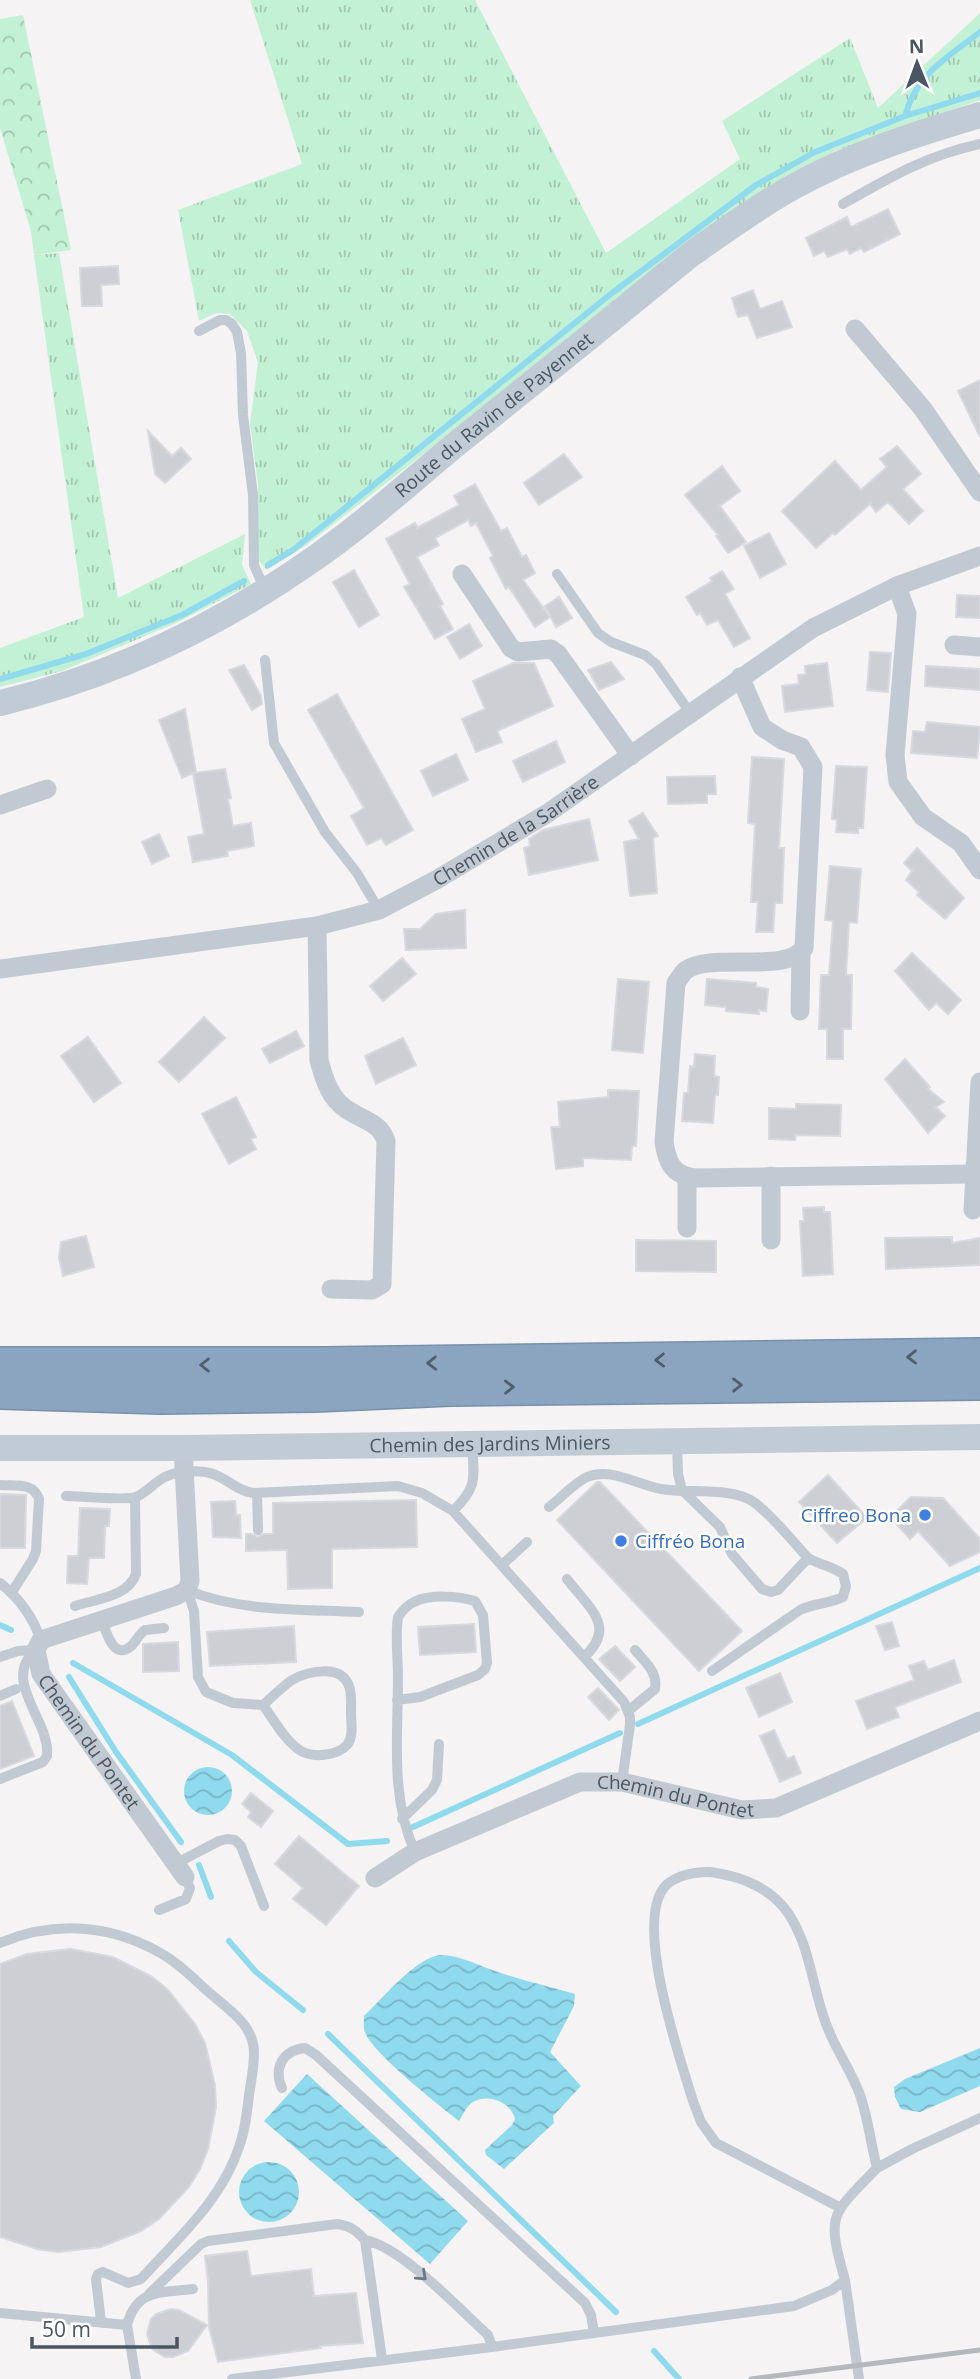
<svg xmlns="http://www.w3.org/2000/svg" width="980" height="2379" font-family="'Open Sans',sans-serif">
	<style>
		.grass { fill: url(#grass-tufts) }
		.forest { fill: url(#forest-crowns) }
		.water { fill: url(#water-waves) }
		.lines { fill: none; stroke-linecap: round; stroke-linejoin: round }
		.stream { stroke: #90daee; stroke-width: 6 }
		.building { fill: #cdcfd5; stroke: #d7d9de; stroke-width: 2 }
		.highway-casing { stroke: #7690ad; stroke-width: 38 }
		.lane { stroke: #c1cad2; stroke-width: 10 }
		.street { stroke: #c1cad2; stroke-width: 19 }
		.secondary { stroke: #c1cbd6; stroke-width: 26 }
		.highway { stroke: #8ba5c1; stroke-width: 35 }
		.rail { stroke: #b5b8bd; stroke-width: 5 }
		.oneway { stroke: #505e6b }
		.oneway2 { stroke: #6e7983 }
		.shop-dot { fill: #3f7fe0; stroke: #fff; stroke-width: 2.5 }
		.labels { text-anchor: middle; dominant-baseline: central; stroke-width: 5; stroke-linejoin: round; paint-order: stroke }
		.street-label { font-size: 19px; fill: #4a5661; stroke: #fff }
		.shop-label { font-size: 19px; fill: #366cbe; stroke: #fff; text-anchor: end }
	</style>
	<defs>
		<pattern id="grass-tufts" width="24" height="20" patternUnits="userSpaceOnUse" patternTransform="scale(1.75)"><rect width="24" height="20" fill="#c3f1d5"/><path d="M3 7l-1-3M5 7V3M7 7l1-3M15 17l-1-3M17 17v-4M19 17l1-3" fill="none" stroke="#a0c6b0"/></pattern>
		<pattern id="forest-crowns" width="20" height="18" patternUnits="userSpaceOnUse" patternTransform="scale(1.75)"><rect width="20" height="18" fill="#c3f1d5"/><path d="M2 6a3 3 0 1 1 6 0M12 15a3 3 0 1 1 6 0" fill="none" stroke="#a0c6b0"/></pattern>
		<pattern id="water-waves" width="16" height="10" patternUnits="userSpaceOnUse" patternTransform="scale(1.75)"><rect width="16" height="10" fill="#90daee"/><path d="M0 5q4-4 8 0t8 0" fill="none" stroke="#78b4c4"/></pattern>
	</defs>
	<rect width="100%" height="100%" fill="#f5f3f3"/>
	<!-- grass -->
	<path class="grass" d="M250,0H475L606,253L740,159L722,121L850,38L878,108L980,13V100L835,151L752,198L308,544L267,570L258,560V484L250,424L258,362L247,331L230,314L216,313L199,321L178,210L302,164Z
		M59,253L118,598L245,534L242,565L251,584L176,623L62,671L0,687V648L84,617L34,255Z"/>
	<!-- forest -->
	<path class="forest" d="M23,15L71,250L34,255L31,231L0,128V19Z"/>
	<!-- water -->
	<path class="water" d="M184 1791a24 24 0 1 1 48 0a24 24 0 1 1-48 0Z
		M438,1955C460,1954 480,1967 501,1973C525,1981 550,1987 575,1994L574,2006L550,2052L581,2086L553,2116L554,2123L504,2169L486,2155L485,2150L512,2125L515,2119C511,2102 488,2093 473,2102C466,2106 463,2115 459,2121C440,2106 371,2052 365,2032C363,2028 364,2021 364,2016C384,1997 412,1962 438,1955Z
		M980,2048V2086L920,2112L901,2109L895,2097L894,2087L905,2079Z
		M307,2074L468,2221L430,2264L264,2121Z
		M239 2192a30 30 0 1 1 60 0a30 30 0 1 1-60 0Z"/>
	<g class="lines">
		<!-- stream -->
		<path class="stream" d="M905,116C917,73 947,58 980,32
			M268,565L293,550L612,293L756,185L815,152L905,116L980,93
			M0,679L86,654L182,615L244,581
			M0,1625L11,1630
			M73,1663L232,1755L348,1844L387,1841
			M69,1677L116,1752L181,1842
			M638,1724L980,1568
			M413,1827L620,1733
			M199,1865L211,1897
			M229,1941L256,1972L303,2010
			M328,2034L616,2312
			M654,2351L679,2379"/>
	</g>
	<!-- building -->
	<path class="building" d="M888,209L900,234L864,252L861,248L850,254L847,249L828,257L824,251L814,256L806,238L847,217L851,227Z
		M118,266L119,284L101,285L102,306H82L80,268Z
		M753,290L760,309L782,301L792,327L757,338L748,315L738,317L732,298Z
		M980,380V437L958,391Z
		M148,431L172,456L181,448L191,459L165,483L155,474Z
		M897,446L921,474L903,489L923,511L909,524L888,502L876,512L870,504L835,535L833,533L816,548L782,511L835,461L861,490L887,467L880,459Z
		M564,454L582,477L539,505L524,483Z
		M722,466L740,491L720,506L746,542L728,553L716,536L718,535L685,495Z
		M475,484L501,531L507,528L522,557L526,555L535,573L523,580L550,617L535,627L509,587L506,589L490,558L493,556L476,523L471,526L468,520L435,538L439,545L417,557L443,604L440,606L453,629L435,639L404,587L410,584L386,539L415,523L417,528L459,505L454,496Z
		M769,533L786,564L760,578L744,546Z
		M354,570L379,615L359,627L333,582Z
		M722,571L734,589L725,594L750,638L734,647L718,620L707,625L700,613L697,615L686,597L712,581L710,578Z
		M957,595L980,596V618L956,617Z
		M559,597L572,618L556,627L545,606Z
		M469,624L482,646L460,659L447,637Z
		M870,652L891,653L888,692L867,690Z
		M611,662L624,679L599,690L588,670Z
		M513,663H534L553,706L497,731L502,742L476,752L462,719L485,709L473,681Z
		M827,663L833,706L785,712L782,686L799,684L798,675L806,674L805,666Z
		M244,665L261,696L262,704L252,710L229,670Z
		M926,666L980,669V690L925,686Z
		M337,694L413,830L386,845L381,838L367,845L351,816L364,808L308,710Z
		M185,709L196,772L194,773L225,769L231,798L228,799L233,826L251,823L254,846L227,851L228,856L193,862L188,837L204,834L193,773L182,778L159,720Z
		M927,722L980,727L977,758L911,753L913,731L925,732Z
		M556,741L565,762L523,782L513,761Z
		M456,754L468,780L433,796L421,771Z
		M752,757L784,759L779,848H784L782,903H775L773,932H756L758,902H751L755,824L748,823Z
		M836,766L867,767L863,828H858V833L836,832L837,820L832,819Z
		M715,776L716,794H707V803L668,804L667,777Z
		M643,813L658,836L653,838L657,893L630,896L624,842L639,839L629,821Z
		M589,819L598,860L529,875L524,848L530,846L529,839L543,830Z
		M159,834L169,856L152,864L142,842Z
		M917,848L964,898L945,919L917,895L919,892L906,880L912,871L904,863Z
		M830,866L861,869L857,923L849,922L846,975H852L851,1029H843V1059H827V1029H819L821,975H829L833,921L825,920Z
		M465,910L466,948L406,950L404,929H420L436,914Z
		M912,953L961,1000L948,1014L936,1003L929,1010L895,971Z
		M402,958L416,974L383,1001L370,986Z
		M618,979L649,982L643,1053L612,1050Z
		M707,979L756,983V987L768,989L766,1011L759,1010V1014L726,1011V1007L705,1005Z
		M204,1017L225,1038L179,1082L159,1062Z
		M296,1031L304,1046L270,1063L262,1049Z
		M88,1037L121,1083L94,1102L61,1056Z
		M403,1038L416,1065L376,1084L365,1056Z
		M695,1054L715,1056L714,1076L719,1077L718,1095H715L713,1123L682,1121L684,1093H688L690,1066L694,1067Z
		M905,1059L930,1087L928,1089L944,1102L936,1107L945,1116L928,1133L885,1079Z
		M608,1090L639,1091L636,1146H632L631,1160L583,1158V1166L556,1169L551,1127H560L558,1102L608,1097Z
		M236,1097L256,1137L251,1139L256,1149L229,1164L202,1114Z
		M796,1104L841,1105L840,1136L796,1135L795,1140L769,1139V1108L796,1109Z
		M824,1207V1212H830L833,1274L803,1276L800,1221H804L803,1208Z
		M86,1236L94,1267L63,1276L59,1258L61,1242Z
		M952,1237V1243L980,1238V1265L886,1269L885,1238Z
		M636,1240L716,1241V1272L636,1271Z
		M828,1475L867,1518L837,1543L799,1502Z
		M597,1482H600L742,1631L699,1671L557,1520Z
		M0,1494L26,1495L25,1548H0Z
		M911,1497L943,1498L980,1539V1552L950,1566L918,1531L910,1539L890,1517Z
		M416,1500L417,1547L332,1549V1588L288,1589L287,1550L246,1551V1534H252L258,1537L264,1534H273V1503Z
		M235,1501L236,1515H240L241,1538L213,1537L211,1502Z
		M80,1508L110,1509L109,1526H105L104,1558H89L87,1584L67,1583L68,1556H78Z
		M892,1622L899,1646L885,1650L876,1626Z
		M474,1624L476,1652L420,1655L418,1627Z
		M294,1626L296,1662L210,1666L207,1632Z
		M178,1642L179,1671L143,1672V1644Z
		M615,1646L635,1667L620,1681L599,1659Z
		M954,1660L961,1682L895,1707L899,1717L867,1729L856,1701L914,1680L909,1666L924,1661L928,1670Z
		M780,1673L792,1702L759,1717L746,1688Z
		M598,1688L619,1710L609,1720L588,1697Z
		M12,1701L34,1756L0,1769V1706Z
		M774,1730L787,1759L794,1756L801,1773L780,1782L760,1736Z
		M251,1793L273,1811L261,1827L248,1817L251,1812L242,1804Z
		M299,1836L359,1886L326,1925L293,1899L303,1888L275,1864Z
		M70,1949L113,1957L151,1976L168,1990L195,2024L205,2043L215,2085L216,2107L208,2149L200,2169L189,2187L159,2219L141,2231L101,2247L58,2252L37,2249L0,2237V1964L27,1954Z
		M247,2251L251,2276L311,2269L314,2296L356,2293L363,2343L320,2346L321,2348L218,2362L209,2327L208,2282L205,2256Z
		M171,2309L179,2310L207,2325L188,2351L173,2357H165L152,2349L147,2334L151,2319L156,2314Z"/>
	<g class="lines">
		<defs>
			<path id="highway" d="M0,1365H324L980,1356
				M0,1391L160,1396L315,1394L450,1388L980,1382"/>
		</defs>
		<!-- highway casing -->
		<use href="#highway" class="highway-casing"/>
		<!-- lane -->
		<path class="lane" d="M843,204C890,177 926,156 980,144
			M199,331L220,320H226L232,324L237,332L241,353L243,415L253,495L254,565L265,590
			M557,574L598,633L611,642L645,655L656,664L691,714
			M265,660L274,743L325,832L357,873L379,910
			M0,1485C16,1486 33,1482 39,1499L36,1551L33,1559L12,1592
			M257,1493L258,1530
			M66,1496C80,1496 125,1501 136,1497C146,1493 154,1483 163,1478C174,1472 192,1470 205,1472C224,1474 233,1490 253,1493L398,1486L422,1493L453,1511L624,1702L630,1717V1725L622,1782
			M549,1507C561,1498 574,1483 587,1477C611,1467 638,1485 661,1489C688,1494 733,1486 755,1503C775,1518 791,1540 808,1558L778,1590L771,1592L762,1589L732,1554L720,1527L682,1490L678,1474L677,1442
			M453,1511C478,1487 474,1478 472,1445
			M502,1565L527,1542
			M567,1579C588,1607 618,1627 584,1657
			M0,1583C20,1599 32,1616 41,1640
			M75,1606C96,1599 128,1597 136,1574L135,1497
			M102,1621C106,1631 113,1660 130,1647C136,1642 138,1635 145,1630L164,1628
			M0,1657L18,1651L33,1650
			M712,1671L800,1610C814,1603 829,1604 843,1597L846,1586L843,1574C832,1566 820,1565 808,1558
			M0,1696L16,1689
			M397,1700L420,1697L478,1675L485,1669L487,1663L483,1615L475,1601C459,1596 430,1594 414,1602C407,1605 402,1611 398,1617C395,1637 398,1657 398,1677C398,1736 390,1797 415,1852
			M263,1705C274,1720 285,1741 301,1751C313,1758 337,1756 347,1745C354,1736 351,1723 351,1713C351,1704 352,1694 349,1686C341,1664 308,1671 292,1680C282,1687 272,1697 263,1705L233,1703L206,1692L198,1677L194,1611L187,1590C240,1612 302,1609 359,1612
			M628,1711L655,1689C658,1672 645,1662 635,1650
			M0,1779L43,1762L47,1756C51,1721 0,1680 36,1650
			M402,1819L432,1790L437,1780L439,1744
			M175,1864L219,1841L227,1839L235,1840L241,1846L264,1906
			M159,1910L186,1899L190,1888L185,1877
			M0,1943C56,1919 116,1925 167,1957C183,1967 198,1983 212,1995C231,2011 254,2026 254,2053C254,2067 251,2082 249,2095C247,2113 245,2131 239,2147C222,2200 177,2239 141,2279L128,2283L103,2272L98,2274L96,2279L101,2322
			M282,2088C273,2068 283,2050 305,2048L316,2055L585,2303L591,2315L594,2332
			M877,2168L912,2149L980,2118
			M839,2207L716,2143L701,2122L693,2101C681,2061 628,1910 670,1882C677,1877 687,1874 695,1873C702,1872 709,1871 716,1873C743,1877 772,1889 788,1913C809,1944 812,1983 824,2018C832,2045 851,2069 860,2095C868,2118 871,2144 877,2168C831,2216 826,2213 845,2280
			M365,2240C402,2247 459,2309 488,2335L492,2347
			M149,2294L201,2244L208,2241L337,2224C350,2226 356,2230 365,2240L382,2359
			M0,2313L127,2325L136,2379
			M127,2325C137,2288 161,2293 193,2289
			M232,2379L492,2347L794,2306L832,2290L845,2280L859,2379"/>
		<!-- street -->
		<g class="street">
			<path d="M855,329L923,409L980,492"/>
			<path d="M462,574L511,648L518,652L551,649L558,654L631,756"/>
			<path d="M897,586L907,614L895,755L898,782L923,817L961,843L980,870"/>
			<path d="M954,645L980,647"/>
			<path d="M740,677L762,727L782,740L801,747L813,767L804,948C787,974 712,952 686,970C682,973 679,979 676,983L664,1142C667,1162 672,1175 695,1178L975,1174"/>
			<path d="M0,805L47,789"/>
			<path d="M317,926L319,1060C323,1075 328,1093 340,1104C355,1119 379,1119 386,1141L382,1284L372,1290L331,1289"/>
			<path id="s1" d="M0,969L317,926L379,910L436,880L548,813L813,628L897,586L980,556"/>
			<path d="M800,1011L801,953"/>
			<path d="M687,1177V1228"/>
			<path d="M973,1210L980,1082"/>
			<path d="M771,1240V1176"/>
			<path id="s2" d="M183,1448L190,1581L187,1590L176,1596L41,1640L36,1650L41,1674L185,1877"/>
			<path id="s3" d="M375,1878L415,1852L580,1782H622L742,1810L776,1808L980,1721"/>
		</g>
		<!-- secondary -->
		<g class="secondary">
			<path id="s4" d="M0,703C113,676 220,625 315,558C364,524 409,483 455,445C534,382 612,319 690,255C724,231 757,207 793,187C852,154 916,134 980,115"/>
			<path id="s5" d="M0,1448H183L980,1437"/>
		</g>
		<!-- highway -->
		<use href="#highway" class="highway"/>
		<!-- rail -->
		<path class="rail" d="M751,2379L980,2350"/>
	</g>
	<!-- one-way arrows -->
	<defs><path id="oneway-chevron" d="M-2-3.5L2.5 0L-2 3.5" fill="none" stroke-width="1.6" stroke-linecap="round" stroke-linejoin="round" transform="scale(1.75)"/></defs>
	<g class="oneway">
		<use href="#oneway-chevron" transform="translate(912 1357) rotate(179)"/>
		<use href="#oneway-chevron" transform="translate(660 1360) rotate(179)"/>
		<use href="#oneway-chevron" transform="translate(432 1363) rotate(179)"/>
		<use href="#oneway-chevron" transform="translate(205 1365) rotate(180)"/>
		<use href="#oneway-chevron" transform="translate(737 1385) rotate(-1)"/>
		<use href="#oneway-chevron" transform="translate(509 1387) rotate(-1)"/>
	</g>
	<use class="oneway2" href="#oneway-chevron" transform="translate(422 2276) rotate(42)"/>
	<!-- markers -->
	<g class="shop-dot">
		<circle cx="925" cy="1515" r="7"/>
		<circle cx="621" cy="1541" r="7"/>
	</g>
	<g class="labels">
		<!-- street labels -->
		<g class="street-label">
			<text stroke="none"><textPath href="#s4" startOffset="578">Route du Ravin de Payennet</textPath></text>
			<text stroke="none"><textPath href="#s1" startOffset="542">Chemin de la Sarrière</textPath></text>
			<text stroke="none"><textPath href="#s5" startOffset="490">Chemin des Jardins Miniers</textPath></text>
			<text stroke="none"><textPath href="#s2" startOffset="416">Chemin du Pontet</textPath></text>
			<text stroke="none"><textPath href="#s3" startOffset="324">Chemin du Pontet</textPath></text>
		</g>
		<!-- shop labels -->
		<g class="shop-label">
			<text x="911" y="1515">Ciffreo Bona</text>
			<text x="635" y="1541" text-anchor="start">Ciffréo Bona</text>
		</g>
	</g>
	<!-- north arrow -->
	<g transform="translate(917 63) rotate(359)" stroke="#ffffff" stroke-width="5" paint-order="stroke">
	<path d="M0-5L12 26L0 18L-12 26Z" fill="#4a5661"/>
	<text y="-10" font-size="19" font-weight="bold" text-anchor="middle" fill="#4a5661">N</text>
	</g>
	<!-- scale -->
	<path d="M32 2337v10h145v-10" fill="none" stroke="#4a5661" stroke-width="3.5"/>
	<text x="42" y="2337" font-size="21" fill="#4a5661" stroke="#ffffff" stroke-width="5" paint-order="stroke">50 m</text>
</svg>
